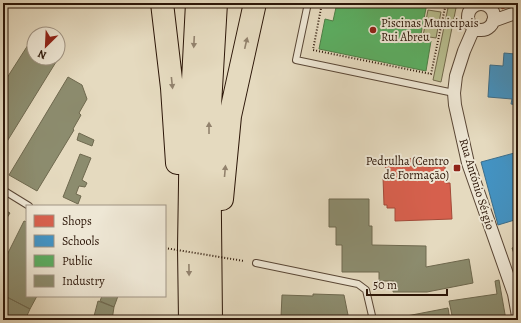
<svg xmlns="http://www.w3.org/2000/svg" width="521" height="323" font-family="Alegreya,serif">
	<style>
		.green { fill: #b8be8f; stroke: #726a4c }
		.shops { fill: #d6604d; stroke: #a34a38 }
		.schools { fill: #4393c3; stroke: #3c6e8b }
		.public { fill: #5aae61; stroke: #4c8046 }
		.industry { fill: #8c8c6e; stroke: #6f694f }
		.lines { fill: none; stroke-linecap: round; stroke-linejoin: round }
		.lane-casing { stroke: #5a4736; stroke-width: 8 }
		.street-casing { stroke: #5a4736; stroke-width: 14 }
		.highway-casing { stroke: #2c1608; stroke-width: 24 }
		.path { stroke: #2c1608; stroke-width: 2; stroke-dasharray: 1 2; stroke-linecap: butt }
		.lane { stroke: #eee7d5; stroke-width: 6 }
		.street { stroke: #eee7d5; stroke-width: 12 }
		.highway { stroke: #e5dabf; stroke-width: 22 }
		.path-bridge { stroke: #2c1608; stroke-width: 2; stroke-dasharray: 1 2; stroke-linecap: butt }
		.oneway { fill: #92826d }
		.poi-dot { fill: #8f2418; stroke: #eee7d5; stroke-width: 1.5 }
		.labels { text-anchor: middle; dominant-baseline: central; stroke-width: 4; stroke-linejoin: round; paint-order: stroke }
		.poi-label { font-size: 12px; fill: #2c1608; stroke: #eee7d5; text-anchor: start }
		.street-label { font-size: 12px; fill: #2c1608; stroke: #eee7d5 }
	</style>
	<rect width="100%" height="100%" fill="#e5dabf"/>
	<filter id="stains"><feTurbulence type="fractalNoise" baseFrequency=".005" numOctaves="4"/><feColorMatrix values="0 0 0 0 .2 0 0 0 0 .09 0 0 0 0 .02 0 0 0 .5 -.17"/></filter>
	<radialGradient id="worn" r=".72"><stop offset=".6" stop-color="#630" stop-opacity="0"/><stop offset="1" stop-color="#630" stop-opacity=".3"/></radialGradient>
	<!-- green -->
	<path class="green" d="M449,3H457L441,82L433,80Z
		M428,10L441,12L436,38L423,36Z"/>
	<!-- shops -->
	<path class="shops" d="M500,3H517L502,9Z
		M427,158L428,167L445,166L446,183H450L452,219L395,221V208H387V205H384L383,177H386L385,160Z"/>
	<!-- schools -->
	<path class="schools" d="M516,39H518V105L511,104L512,99L488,97L490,65L503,66L504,53L515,54Z
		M518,152V219L498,225L481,162Z"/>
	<!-- public -->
	<path class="public" d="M337,3H427L420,39L431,41L426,71L319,49L325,19L333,21Z"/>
	<!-- industry -->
	<path class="industry" d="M28,45L34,48V58H49L56,62L3,148V84Z
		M68,77L82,85L87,99L79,113L81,115L73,129L74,130L37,191L9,175Z
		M79,133L94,140L92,146L77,140Z
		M80,154L91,158L82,180L87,183L85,187L79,186L76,194L81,196L78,204L63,197Z
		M329,199H369V226H372V245L426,246V267L469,259L473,283L427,292H393L394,281H379V272H342V245H336V227H329Z
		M3,209L10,213L3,224Z
		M24,221L27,222V296H37L30,309L3,295V263Z
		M518,246V265L512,248Z
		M499,280L506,320H453L449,301L497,294L495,281Z
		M313,294L344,295L349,320H312V318L281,317L282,295L313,296Z
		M3,295L30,309L25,320H3Z
		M102,296H118L114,307L100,301Z
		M98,301L114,307L112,320H93Z
		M448,308L450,320H386Z"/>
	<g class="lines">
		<defs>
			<path id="lane" d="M308,3L296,60L454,93
				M3,190L29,206
				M256,263L358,284L366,290L373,320"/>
			<path id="street" d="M468 17a13 13 0 1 1 26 0a13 13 0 1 1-26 0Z
				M493,21L518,12
				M474,28L464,51L456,76L454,93L455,105L468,163L514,294L518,316"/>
			<path id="highway" d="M162,3L172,88L177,163
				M222,199L230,116L255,3
				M190,320L189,248L191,119L197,3
				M211,320L209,122L216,3"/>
		</defs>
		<!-- lane casing -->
		<use href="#lane" class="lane-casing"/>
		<!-- street casing -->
		<use href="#street" class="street-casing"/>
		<!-- highway casing -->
		<use href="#highway" class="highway-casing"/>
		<!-- path -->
		<path class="path" d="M322,3L313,50L431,74L446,3"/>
		<!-- lane -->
		<use href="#lane" class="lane"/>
		<!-- street -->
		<use href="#street" class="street"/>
		<!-- highway -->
		<use href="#highway" class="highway"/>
		<!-- path-bridge -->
		<path class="path-bridge" d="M165,248L244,261"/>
	</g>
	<!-- one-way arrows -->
	<defs><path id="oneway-solid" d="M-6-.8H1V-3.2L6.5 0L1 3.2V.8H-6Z"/></defs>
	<g class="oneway">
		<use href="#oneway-solid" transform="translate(194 42) rotate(93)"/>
		<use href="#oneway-solid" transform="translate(246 43) rotate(-77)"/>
		<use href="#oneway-solid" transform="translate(172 83) rotate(84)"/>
		<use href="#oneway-solid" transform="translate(209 128) rotate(-90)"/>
		<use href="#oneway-solid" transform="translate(225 171) rotate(-85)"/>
		<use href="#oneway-solid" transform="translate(189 270) rotate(89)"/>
	</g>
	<!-- markers -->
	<g class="poi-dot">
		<circle cx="373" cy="30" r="4"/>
		<rect x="453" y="164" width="8" height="8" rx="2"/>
	</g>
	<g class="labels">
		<!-- poi labels -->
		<g class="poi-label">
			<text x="381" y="23">Piscinas Municipais<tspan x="381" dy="14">Rui Abreu</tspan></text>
			<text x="449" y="161" text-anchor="end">Pedrulha (Centro<tspan x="449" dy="14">de Formação)</tspan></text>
		</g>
		<!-- street labels -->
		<g class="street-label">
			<text transform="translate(477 184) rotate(73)">Rua António Sérgio</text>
		</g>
	</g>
	<!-- margin -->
	<rect width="521" height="323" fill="none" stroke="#e5dabf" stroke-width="16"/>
	<rect x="4" y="4" width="513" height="315" fill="none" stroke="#2c1608" stroke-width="2"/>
	<rect x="8" y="8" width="505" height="307" fill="none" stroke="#2c1608"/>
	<!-- legend -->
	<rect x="26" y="205" width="140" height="92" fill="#eee7d5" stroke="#a09383"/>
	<rect x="34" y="215" width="20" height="12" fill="#d6604d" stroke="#a09383"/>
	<text x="62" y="225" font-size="12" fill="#2c1608">Shops</text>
	<rect x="34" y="235" width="20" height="12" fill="#4393c3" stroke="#a09383"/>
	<text x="62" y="245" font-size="12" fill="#2c1608">Schools</text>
	<rect x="34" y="255" width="20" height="12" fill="#5aae61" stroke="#a09383"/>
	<text x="62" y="265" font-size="12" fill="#2c1608">Public</text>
	<rect x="34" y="275" width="20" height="12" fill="#8c8c6e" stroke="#a09383"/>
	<text x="62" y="285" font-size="12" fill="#2c1608">Industry</text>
	<!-- north arrow -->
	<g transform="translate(46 46) rotate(204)"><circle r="19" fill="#eee7d5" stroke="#a09383"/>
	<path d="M0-3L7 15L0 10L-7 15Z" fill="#8f2418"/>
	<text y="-6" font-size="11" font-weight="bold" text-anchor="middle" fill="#2c1608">N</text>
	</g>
	<!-- scale -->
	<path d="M367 289v6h80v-6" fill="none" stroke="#2c1608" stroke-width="2"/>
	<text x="373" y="289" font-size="12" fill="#2c1608" stroke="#eee7d5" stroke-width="3" paint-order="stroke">50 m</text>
	<rect width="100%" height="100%" filter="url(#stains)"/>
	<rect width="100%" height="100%" fill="url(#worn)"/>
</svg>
